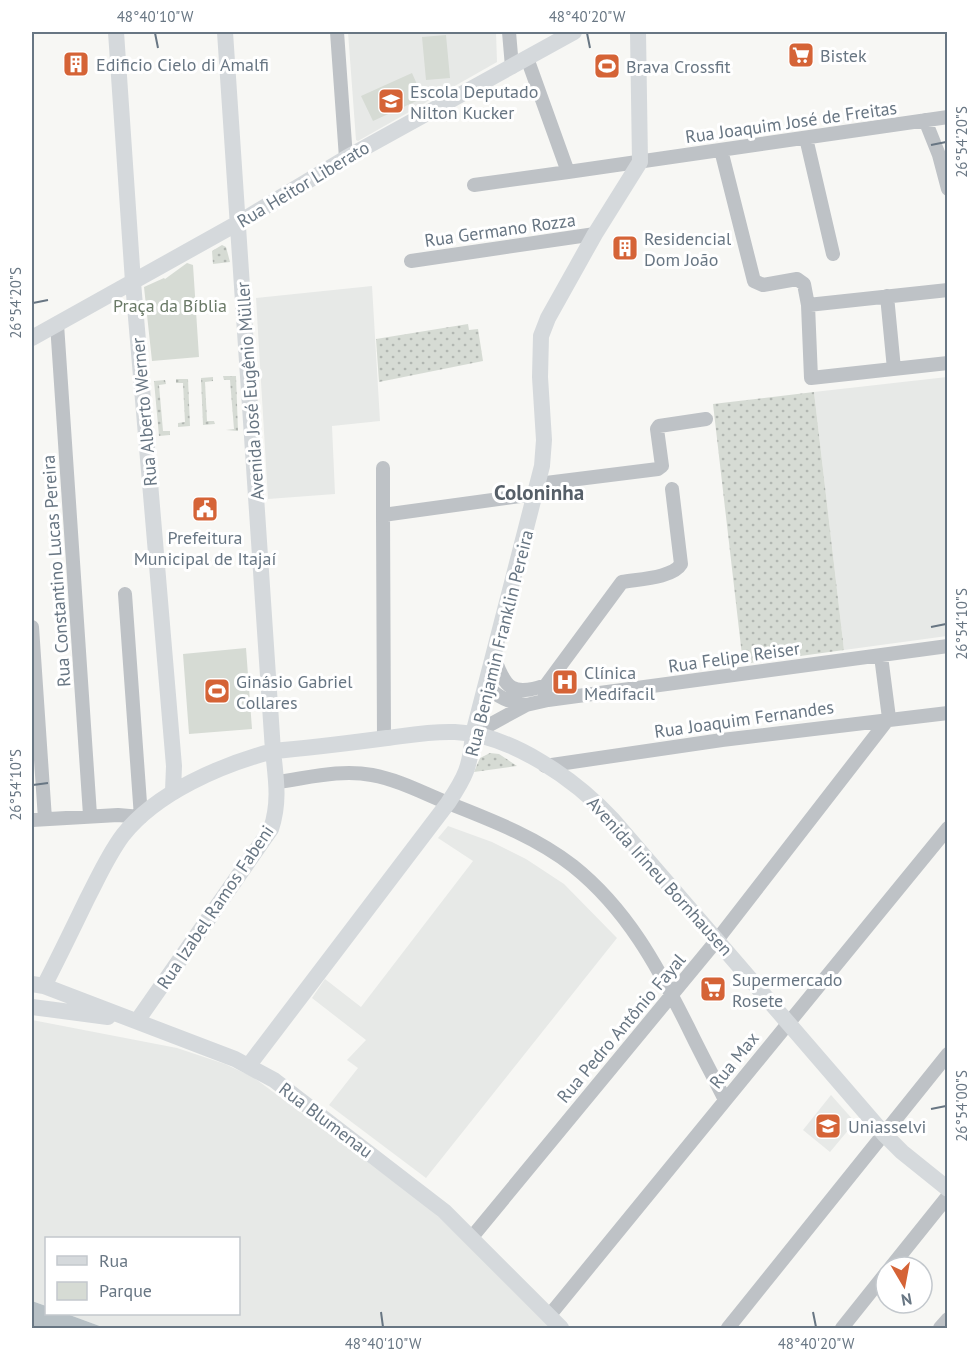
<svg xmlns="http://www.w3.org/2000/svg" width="979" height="1360" font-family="'PT Sans',sans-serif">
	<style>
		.built { fill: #e7e9e7 }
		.grass { fill: url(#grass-dots) }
		.park { fill: #d6dbd4 }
		.water { fill: #b7c0c5 }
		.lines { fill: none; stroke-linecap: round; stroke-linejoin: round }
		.minor { stroke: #bec2c6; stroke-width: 14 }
		.major { stroke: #d5d9dc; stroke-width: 16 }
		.ticks { fill: none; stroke: #687683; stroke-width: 2 }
		.labels { text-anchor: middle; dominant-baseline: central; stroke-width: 6; stroke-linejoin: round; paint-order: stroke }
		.poi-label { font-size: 18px; fill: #687683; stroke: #fff; text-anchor: start }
		.street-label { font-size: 18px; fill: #687683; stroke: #fff }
		.park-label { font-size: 18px; fill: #6a7a67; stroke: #fff }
		.quarter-label { font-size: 21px; font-weight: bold; fill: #565f68; stroke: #fff }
		.neatline { fill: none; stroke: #687683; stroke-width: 2 }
		.ticks-label { font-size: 15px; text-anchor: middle; fill: #687683 }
	</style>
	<defs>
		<pattern id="grass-dots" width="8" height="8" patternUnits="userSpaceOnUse" patternTransform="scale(1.5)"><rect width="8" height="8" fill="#d6dbd4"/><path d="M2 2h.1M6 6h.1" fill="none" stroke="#b1b6b1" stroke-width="1.8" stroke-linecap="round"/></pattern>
	</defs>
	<rect width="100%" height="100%" fill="#f7f7f4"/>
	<!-- built -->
	<path class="built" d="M348,32H496L497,62L358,141L356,140Z
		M372,286L380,421L332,426L335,494L268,499L256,298Z
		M947,377V636L844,650L814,392Z
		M448,826L492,842L526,859L564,884L617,938L426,1178L329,1105L358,1068L347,1060L366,1040L312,998L325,979L361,1007L473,861L438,838Z
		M32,1020L177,1048L225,1064L253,1077L428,1207L555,1328H105L67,1314H238V1238H46V1306L32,1301Z
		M831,1095L855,1122L830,1152L803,1130Z"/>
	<!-- grass -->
	<path class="grass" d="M222,245L226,247L230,262L213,264L212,251Z
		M468,324L469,330L478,329L483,361L379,382L376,339Z
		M223,376H236L238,431L226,430L234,429L230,380H224Z
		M213,377V381L205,382L207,421H214L215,424L203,425L201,378Z
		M176,379H188L190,426L178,427V423L185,422L183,383H176Z
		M165,380L166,384L159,385L163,431H170V435L159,436L154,381Z
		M814,392L844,650L743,664L713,404Z
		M490,753L499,754L517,766L474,772L480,758Z"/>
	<!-- park -->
	<path class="park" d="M446,35L450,78L426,80L422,37Z
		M412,73L423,98L373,121L361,96Z
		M187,263L193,265L199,357L152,361L144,287L164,278L165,279Z
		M246,648L252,729L189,734L183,654Z"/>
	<!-- water -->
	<path class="water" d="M32,1301L46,1306V1314H67L105,1328H32Z"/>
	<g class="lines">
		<!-- minor -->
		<path class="minor" d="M337,32L346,158
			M509,32L512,67
			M527,58L568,172L948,117
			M925,120L939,155L948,189
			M806,138L833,254
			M721,150L754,281L763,285L797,279L804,284L808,305L811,378L948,363
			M474,185L568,172
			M411,261L595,234
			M887,296L894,369
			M808,305L948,290
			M57,324L90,815
			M383,468V515
			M538,484L658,469L662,466L657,429L659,426L706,419
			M32,627L45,819
			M494,657C505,688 512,697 546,685
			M486,685C498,698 509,702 526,705
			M548,700L545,694L546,685L622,582C638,579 673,578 681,564L672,489
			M473,734L526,705L548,700L948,646
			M384,739L383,515L535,494
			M545,766L722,740L948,713
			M277,782C308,778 340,769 372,775C399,780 423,793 448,803C491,820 536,837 573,866C627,909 658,967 688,1027C700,1052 713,1076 725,1100
			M32,820L118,815L141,817L125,594
			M472,1237L717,940L889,718L881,656
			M891,1267L948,1196
			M549,1316L948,828
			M728,1328L948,1054
			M842,1328L886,1273
			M940,1328L948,1319"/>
		<!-- major -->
		<path class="major" d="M116,32L133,282L174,766L173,791
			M32,338L238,223L346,158L574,32
			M32,984L44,986L235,1059L274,1080L444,1211L561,1328
			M44,986C59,957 73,928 87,899C98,878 108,855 123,835C157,792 221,765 273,751C311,748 349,743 387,738C410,735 432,731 455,732C511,734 576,780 613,820L884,1134L902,1152L948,1189
			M32,1007L108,1017
			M137,1021L271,829C280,802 276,779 273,751L225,32
			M249,1065L448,803C466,776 470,767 473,734L542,466L544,440L540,377L541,336L548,318L595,234L640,162L638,32"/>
	</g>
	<!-- ticks -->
	<path class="ticks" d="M155,33L158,48M587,33L590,48M931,145L946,142M33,303L48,300M931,627L946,624M33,785L48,783M931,1109L946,1106M381,1312L383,1327M813,1312L816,1327"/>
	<!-- icons -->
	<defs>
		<symbol id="supermarket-square" viewBox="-11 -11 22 22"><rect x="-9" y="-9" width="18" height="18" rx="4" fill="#d56336" stroke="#fff"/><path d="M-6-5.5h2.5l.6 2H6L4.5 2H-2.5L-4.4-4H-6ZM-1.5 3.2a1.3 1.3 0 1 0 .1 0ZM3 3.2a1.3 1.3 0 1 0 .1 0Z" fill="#fff"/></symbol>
		<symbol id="building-square" viewBox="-11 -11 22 22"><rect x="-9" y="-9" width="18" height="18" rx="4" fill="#d56336" stroke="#fff"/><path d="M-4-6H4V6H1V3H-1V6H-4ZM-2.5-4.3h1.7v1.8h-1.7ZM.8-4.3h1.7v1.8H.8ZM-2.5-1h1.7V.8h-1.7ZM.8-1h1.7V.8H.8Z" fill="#fff"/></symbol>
		<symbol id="stadium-square" viewBox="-11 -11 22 22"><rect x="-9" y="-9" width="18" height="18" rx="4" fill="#d56336" stroke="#fff"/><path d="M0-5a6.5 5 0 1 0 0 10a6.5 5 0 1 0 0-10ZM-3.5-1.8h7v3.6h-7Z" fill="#fff"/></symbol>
		<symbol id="school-square" viewBox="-11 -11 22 22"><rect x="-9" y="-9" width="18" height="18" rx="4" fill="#d56336" stroke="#fff"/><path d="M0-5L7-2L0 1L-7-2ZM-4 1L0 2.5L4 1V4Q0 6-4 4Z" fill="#fff"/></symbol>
		<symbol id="civic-square" viewBox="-11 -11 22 22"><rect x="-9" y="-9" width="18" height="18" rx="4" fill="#d56336" stroke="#fff"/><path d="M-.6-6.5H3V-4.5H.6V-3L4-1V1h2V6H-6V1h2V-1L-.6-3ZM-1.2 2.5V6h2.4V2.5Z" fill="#fff"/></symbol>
		<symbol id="hospital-square" viewBox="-11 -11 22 22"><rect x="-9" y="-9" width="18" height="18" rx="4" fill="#d56336" stroke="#fff"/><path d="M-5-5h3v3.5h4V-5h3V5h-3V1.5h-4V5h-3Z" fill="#fff"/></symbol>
		<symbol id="university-square" viewBox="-11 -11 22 22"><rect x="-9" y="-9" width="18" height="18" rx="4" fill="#d56336" stroke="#fff"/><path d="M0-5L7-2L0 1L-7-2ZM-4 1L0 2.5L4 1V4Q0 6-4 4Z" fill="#fff"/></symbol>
	</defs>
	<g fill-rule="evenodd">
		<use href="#supermarket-square" x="786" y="40" width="30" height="30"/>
		<use href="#building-square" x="61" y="49" width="30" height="30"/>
		<use href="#stadium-square" x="592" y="51" width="30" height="30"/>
		<use href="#school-square" x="376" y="86" width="30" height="30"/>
		<use href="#building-square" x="610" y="233" width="30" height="30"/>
		<use href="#civic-square" x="190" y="494" width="30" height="30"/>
		<use href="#hospital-square" x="550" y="667" width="30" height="30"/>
		<use href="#stadium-square" x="202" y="676" width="30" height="30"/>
		<use href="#supermarket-square" x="698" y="974" width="30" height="30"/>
		<use href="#university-square" x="813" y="1111" width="30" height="30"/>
	</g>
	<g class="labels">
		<!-- poi labels -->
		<g class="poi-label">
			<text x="820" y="55">Bistek</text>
			<text x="96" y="64">Edificio Cielo di Amalfi</text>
			<text x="626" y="66">Brava Crossfit</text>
			<text x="410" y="91">Escola Deputado<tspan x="410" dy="21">Nilton Kucker</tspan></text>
			<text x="644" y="238">Residencial<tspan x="644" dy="21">Dom João</tspan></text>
			<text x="205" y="537" text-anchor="middle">Prefeitura<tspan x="205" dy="21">Municipal de Itajaí</tspan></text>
			<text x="584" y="672">Clínica<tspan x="584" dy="21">Medifacil</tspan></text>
			<text x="236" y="681">Ginásio Gabriel<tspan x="236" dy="21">Collares</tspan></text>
			<text x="732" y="979">Supermercado<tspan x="732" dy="21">Rosete</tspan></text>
			<text x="848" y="1126">Uniasselvi</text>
		</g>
		<!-- street labels -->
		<g class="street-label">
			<text transform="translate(791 122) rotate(-8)">Rua Joaquim José de Freitas</text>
			<text transform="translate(303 184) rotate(-31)">Rua Heitor Liberato</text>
			<text transform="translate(500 230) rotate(-8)">Rua Germano Rozza</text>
			<text transform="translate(250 391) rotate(-94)">Avenida José Eugênio Müller</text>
			<text transform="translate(144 412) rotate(-95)">Rua Alberto Werner</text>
			<text transform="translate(56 571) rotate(-94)">Rua Constantino Lucas Pereira</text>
			<text transform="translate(499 643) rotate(-76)">Rua Benjamin Franklin Pereira</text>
			<text transform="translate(734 657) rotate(-8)">Rua Felipe Reiser</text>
			<text transform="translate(744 719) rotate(-8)">Rua Joaquim Fernandes</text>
			<text transform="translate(660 876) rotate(48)">Avenida Irineu Bornhausen</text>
			<text transform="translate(215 907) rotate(-56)">Rua Izabel Ramos Fabeni</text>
			<text transform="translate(621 1028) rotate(-50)">Rua Pedro Antônio Fayal</text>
			<text transform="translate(734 1060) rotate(-51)">Rua Max</text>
			<text transform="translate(326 1120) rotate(37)">Rua Blumenau</text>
		</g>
		<!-- park labels -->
		<g class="park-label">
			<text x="170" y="305">Praça da Bíblia</text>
		</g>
		<!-- quarter labels -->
		<g class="quarter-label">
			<text x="539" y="492">Coloninha</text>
		</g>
	</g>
	<!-- border -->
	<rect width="979" height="1360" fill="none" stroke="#ffffff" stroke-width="66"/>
	<!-- legend -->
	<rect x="45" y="1237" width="195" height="78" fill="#ffffff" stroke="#c3c8cd" stroke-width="1.5"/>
	<rect x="57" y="1256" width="30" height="9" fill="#d5d9dc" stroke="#c3c8cd" stroke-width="1.5"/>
	<text x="99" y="1267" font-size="18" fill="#687683">Rua</text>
	<rect x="57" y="1282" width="30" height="18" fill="#d6dbd4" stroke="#c3c8cd" stroke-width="1.5"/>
	<text x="99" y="1297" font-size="18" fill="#687683">Parque</text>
	<!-- north arrow -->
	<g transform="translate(904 1285) rotate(170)"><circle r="28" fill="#ffffff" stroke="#c3c8cd" stroke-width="1.5"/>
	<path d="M0-4.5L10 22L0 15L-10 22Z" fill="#d56336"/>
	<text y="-9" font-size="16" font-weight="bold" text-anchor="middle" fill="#687683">N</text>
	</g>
	<rect x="33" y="33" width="913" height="1294" class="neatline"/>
	<g class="ticks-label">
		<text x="155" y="22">48°40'10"W</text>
		<text x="587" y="22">48°40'20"W</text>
		<text transform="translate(962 142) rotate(-90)" y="5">26°54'20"S</text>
		<text transform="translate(16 303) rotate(-90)" y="5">26°54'20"S</text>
		<text transform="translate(962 624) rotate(-90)" y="5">26°54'10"S</text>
		<text transform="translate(16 785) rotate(-90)" y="5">26°54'10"S</text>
		<text transform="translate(962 1106) rotate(-90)" y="5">26°54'00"S</text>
		<text x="383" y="1349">48°40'10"W</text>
		<text x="816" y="1349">48°40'20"W</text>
	</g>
</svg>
